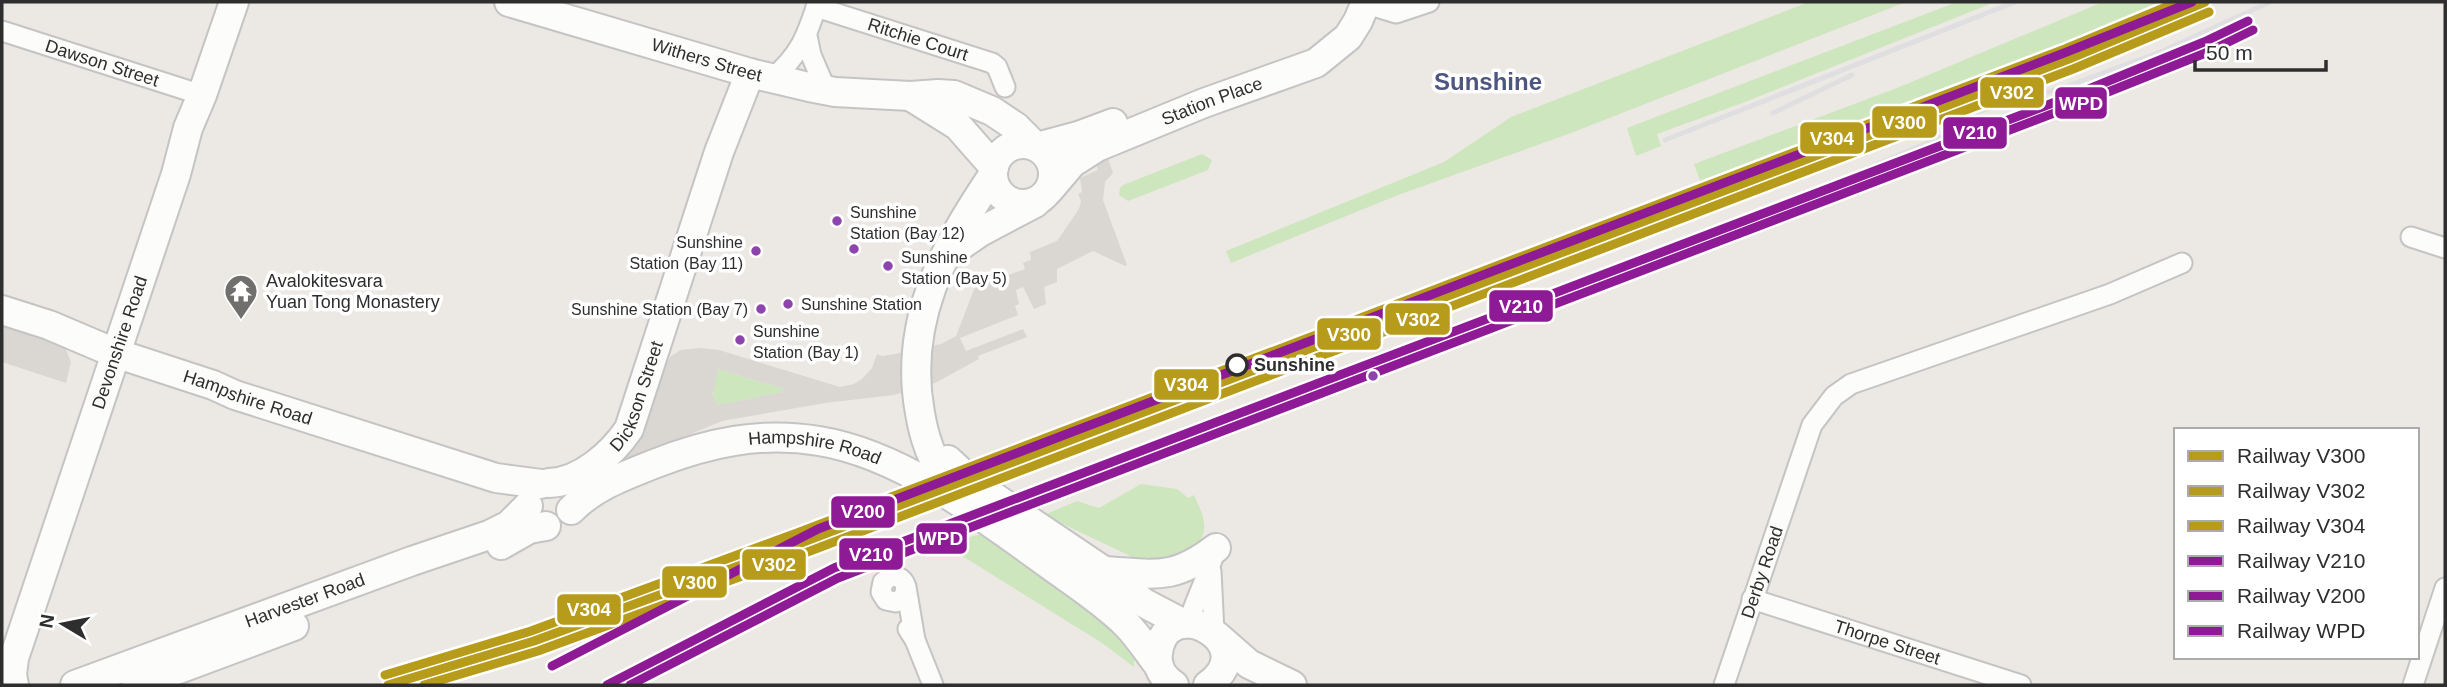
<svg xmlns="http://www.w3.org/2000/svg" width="2447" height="687" font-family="Helvetica,sans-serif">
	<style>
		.green { fill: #cee6be }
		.plaza { fill: #dad6d2; fill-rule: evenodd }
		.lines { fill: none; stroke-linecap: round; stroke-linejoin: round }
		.street-casing { stroke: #c5c4c5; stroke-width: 23 }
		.secondary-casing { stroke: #c5c4c5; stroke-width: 32 }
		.street { stroke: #fcfcfb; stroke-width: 19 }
		.secondary { stroke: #fcfcfb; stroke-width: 28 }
		.rail { stroke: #dfdfe1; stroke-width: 5 }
		.rail-1-casing { stroke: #fff; stroke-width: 14 }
		.rail-2-casing { stroke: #fff; stroke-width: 14 }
		.rail-3-casing { stroke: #fff; stroke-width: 14 }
		.rail-4-casing { stroke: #fff; stroke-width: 14 }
		.rail-5-casing { stroke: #fff; stroke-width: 14 }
		.rail-6-casing { stroke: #fff; stroke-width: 14 }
		.rail-1 { stroke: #b69c1a; stroke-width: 9 }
		.rail-2 { stroke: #b69c1a; stroke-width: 9 }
		.rail-3 { stroke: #b69c1a; stroke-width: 9 }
		.rail-4 { stroke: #8f1a95; stroke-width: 9 }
		.rail-5 { stroke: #8f1a95; stroke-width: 9 }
		.rail-6 { stroke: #8f1a95; stroke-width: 9 }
		.bus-dot { fill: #8e44ad; stroke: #fff; stroke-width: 2.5 }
		.stop-dot { fill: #fff; stroke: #2e2e2e; stroke-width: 3.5 }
		.labels { text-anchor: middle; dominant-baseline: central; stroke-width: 7; stroke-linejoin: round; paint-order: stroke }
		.bus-label { font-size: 16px; fill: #2e2e2e; stroke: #fff; text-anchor: start }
		.street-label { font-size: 18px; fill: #2e2e2e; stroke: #fff }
		.poi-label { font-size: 18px; fill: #2e2e2e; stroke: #fff; text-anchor: start }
		.stop-label { font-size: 18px; font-weight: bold; fill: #2e2e2e; stroke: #fff; text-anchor: start }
		.district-label { font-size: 24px; font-weight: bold; fill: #4d5680; stroke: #fff }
		.line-badge { stroke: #fff; stroke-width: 2.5 }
		.badge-label { font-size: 19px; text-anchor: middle; font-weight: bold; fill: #fff }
	</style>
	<rect width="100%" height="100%" fill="#ece8e4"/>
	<!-- green -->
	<path class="green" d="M1809,2H1906L1571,133L1398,195L1231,263L1226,251L1444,162L1511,117Z
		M1957,2H1995L1745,102L1657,134L1661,146L1636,156L1627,128Z
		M2103,2H2184L2145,20L1704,192L1694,164L1897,88Z
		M1202,154L1212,160L1208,170L1128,201L1119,195L1120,188L1123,185Z
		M718,369L782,388L783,392L717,405L712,393Z
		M1141,484L1177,489L1188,498L1194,495C1206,521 1210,530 1192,555L1149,565L1044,515L1077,501L1099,508Z
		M985,533L1108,627L1134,656V667L1102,643L956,552L959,540Z"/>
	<!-- plaza -->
	<path class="plaza" d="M1106,153L1113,173L1105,182L1103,200L1127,265L1125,266L1093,251L1057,269V282L1044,287L1046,304L1034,309L1023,287L1016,290L1019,304L1015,306L1018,315L960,338L966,351L1023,329L1027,337L978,356L979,359L935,383L894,395L825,403L722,421L621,463L627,453L664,367L671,356L681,350L700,348L719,350L840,387L854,384L862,379L872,368L877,354L882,356L895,354L941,344L956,336L975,287L1025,269L1023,263L1031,260L1030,252L1057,241L1079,209L1081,201L1078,194L1082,192L1080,178L1098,170L1094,159ZM718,369L782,388L783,392L717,405L712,393L715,388Z
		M2,321L50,338L65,347L71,362L66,383L2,362Z"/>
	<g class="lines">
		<defs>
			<g id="street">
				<path d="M1360,2L1396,13L1429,2"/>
				<path id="s1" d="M816,7L992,63L997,67L1005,87"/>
				<path id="s2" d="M2,31L202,95"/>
				<path d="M807,36L811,55L826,90"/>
				<path d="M771,79C800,56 807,35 818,2"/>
				<path d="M2411,237L2445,248"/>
				<path d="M1211,571L1214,632"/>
				<path d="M906,587L904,597L896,602L886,600L881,592L883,582L890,577C899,575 904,580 906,587L915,640"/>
				<path id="s3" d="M1752,599L2021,685"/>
				<path d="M1188,624C1196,597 1210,573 1216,546"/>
				<path d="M908,629L915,640L933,685"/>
				<path id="s4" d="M1724,685L1812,425L1834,396L1851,384L2110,294L2182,263"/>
				<path d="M2413,685L2445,588"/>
			</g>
			<g id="secondary">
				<path id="s5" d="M509,2L750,73L809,87L835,92L910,96L938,94L954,95L992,111L1016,127L1035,146"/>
				<path d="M910,96L958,126L994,167"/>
				<circle cx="1023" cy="174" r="30"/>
				<path d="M1037,147L1078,136L1113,123"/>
				<path id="s6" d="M1049,190L1072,163L1097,147L1204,103L1316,63L1348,37L1358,21L1366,2"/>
				<path d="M947,255L980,232L1035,203"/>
				<path id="s7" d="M2,310L49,325L115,353L213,385L235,395L496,478L541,484"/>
				<path d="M948,460L973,483L1104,571L1144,603L1184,624"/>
				<path id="s8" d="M549,483C581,482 612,454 629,429L719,152L750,73"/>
				<path d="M961,498C937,474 925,445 920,413C903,321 944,248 993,175"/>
				<path id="s9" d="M571,510C593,487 624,476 654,464C707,443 761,431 819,441C901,454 985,518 1051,566C1076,584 1104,602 1126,624C1139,637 1148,652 1159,666"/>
				<path d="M501,545L529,529L546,526"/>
				<path d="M1104,571C1155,574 1173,581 1216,548"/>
				<path d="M1217,636L1249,664L1292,685"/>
				<path id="s10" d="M14,685L12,675L14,658L176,174L188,128L202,95L234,2"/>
				<path id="s11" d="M75,685L412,561L489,535L509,525L528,506"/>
				<path d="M136,685L294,626"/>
				<path d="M1174,685C1163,678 1156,666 1158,653C1166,589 1265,644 1208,685"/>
			</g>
		</defs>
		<!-- street casing -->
		<use href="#street" class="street-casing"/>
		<!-- secondary casing -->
		<use href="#secondary" class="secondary-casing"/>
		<!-- street -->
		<use href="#street" class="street"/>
		<!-- secondary -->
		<use href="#secondary" class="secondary"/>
		<!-- rail -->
		<path class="rail" d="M1773,113L1852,75
			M1945,121L2062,88L2163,51L2270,2
			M1665,140L2015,2
			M1755,179L1883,146
			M1785,204L1980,120"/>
		<defs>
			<path id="rail-1" d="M388,685L534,641L801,543L2069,59L2205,2"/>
			<path id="rail-2" d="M424,685L538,651L805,553L2073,69L2209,12"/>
			<path id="rail-3" d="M385,675L531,631L797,533L2065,49L2178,2"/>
			<path id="rail-4" d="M607,685L834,568L2079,93L2204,42L2248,21"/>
			<path id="rail-5" d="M552,666L818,529L2064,53L2192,2"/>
			<path id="rail-6" d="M630,685L838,578L2083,102L2208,52L2253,30"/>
		</defs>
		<!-- rail-1 casing -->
		<use href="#rail-1" class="rail-1-casing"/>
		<!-- rail-2 casing -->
		<use href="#rail-2" class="rail-2-casing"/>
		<!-- rail-3 casing -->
		<use href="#rail-3" class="rail-3-casing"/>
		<!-- rail-4 casing -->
		<use href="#rail-4" class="rail-4-casing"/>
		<!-- rail-5 casing -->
		<use href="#rail-5" class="rail-5-casing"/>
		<!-- rail-6 casing -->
		<use href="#rail-6" class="rail-6-casing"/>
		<!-- rail-1 -->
		<use href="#rail-1" class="rail-1"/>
		<!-- rail-2 -->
		<use href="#rail-2" class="rail-2"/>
		<!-- rail-3 -->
		<use href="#rail-3" class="rail-3"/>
		<!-- rail-4 -->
		<use href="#rail-4" class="rail-4"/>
		<!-- rail-5 -->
		<use href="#rail-5" class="rail-5"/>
		<!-- rail-6 -->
		<use href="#rail-6" class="rail-6"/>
	</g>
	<!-- icons -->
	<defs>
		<symbol id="temple-pin" viewBox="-11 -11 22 30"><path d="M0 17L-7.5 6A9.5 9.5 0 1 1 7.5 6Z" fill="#706f6e" stroke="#fff"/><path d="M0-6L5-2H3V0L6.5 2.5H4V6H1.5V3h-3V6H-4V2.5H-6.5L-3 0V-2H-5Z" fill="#fff"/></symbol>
	</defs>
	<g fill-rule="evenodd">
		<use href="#temple-pin" x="222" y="272" width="38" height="52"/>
	</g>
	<!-- markers -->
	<g class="bus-dot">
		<circle cx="837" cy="221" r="6"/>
		<circle cx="854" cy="249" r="6"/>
		<circle cx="756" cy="251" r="6"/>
		<circle cx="888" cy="266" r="6"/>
		<circle cx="788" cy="304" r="6"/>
		<circle cx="761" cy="309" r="6"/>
		<circle cx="740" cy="340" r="6"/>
		<circle cx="1373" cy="376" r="6"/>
	</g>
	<circle class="stop-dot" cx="1237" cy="365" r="10"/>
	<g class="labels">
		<!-- bus labels -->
		<g class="bus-label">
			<text x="850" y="212">Sunshine<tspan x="850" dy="21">Station (Bay 12)</tspan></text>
			<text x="743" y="242" text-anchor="end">Sunshine<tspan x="743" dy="21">Station (Bay 11)</tspan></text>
			<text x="901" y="257">Sunshine<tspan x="901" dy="21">Station (Bay 5)</tspan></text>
			<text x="801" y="304">Sunshine Station</text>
			<text x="748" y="309" text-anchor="end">Sunshine Station (Bay 7)</text>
			<text x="753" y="331">Sunshine<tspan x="753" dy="21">Station (Bay 1)</tspan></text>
		</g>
		<!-- street labels -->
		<g class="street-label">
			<text stroke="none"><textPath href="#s1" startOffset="107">Ritchie Court</textPath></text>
			<text stroke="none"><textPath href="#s5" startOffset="206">Withers Street</textPath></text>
			<text stroke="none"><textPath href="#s2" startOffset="105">Dawson Street</textPath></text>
			<text stroke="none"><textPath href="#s6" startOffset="189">Station Place</textPath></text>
			<text stroke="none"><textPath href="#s10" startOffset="360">Devonshire Road</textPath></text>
			<text stroke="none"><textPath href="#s8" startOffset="133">Dickson Street</textPath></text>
			<text stroke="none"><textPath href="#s7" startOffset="261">Hampshire Road</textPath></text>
			<text stroke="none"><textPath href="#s9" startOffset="261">Hampshire Road</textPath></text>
			<text stroke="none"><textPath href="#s4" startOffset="119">Derby Road</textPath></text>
			<text stroke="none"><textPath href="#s11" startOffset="245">Harvester Road</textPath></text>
			<text stroke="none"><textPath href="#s3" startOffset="142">Thorpe Street</textPath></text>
		</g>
		<!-- poi labels -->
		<g class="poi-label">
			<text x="266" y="281">Avalokitesvara<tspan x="266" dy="21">Yuan Tong Monastery</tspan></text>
		</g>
		<!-- stop labels -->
		<g class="stop-label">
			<text x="1254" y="365">Sunshine</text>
		</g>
		<!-- district labels -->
		<g class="district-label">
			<text x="1488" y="81">Sunshine</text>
		</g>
	</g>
	<g class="line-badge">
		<rect x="1979" y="76" width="66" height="33" rx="7" fill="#b69c1a"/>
		<rect x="2054" y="86" width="54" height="34" rx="7" fill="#8f1a95"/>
		<rect x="1871" y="105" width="67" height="34" rx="7" fill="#b69c1a"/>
		<rect x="1942" y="116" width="66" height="34" rx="7" fill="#8f1a95"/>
		<rect x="1799" y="121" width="66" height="34" rx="7" fill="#b69c1a"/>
		<rect x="1488" y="289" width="66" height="34" rx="7" fill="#8f1a95"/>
		<rect x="1384" y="302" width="67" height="34" rx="7" fill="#b69c1a"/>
		<rect x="1316" y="317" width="66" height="34" rx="7" fill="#b69c1a"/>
		<rect x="1153" y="368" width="67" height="33" rx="7" fill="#b69c1a"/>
		<rect x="830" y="495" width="66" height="34" rx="7" fill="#8f1a95"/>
		<rect x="915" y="522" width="53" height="33" rx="7" fill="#8f1a95"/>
		<rect x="838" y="537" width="66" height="34" rx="7" fill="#8f1a95"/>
		<rect x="741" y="548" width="66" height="33" rx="7" fill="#b69c1a"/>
		<rect x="661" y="565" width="67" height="34" rx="7" fill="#b69c1a"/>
		<rect x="556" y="593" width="66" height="33" rx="7" fill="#b69c1a"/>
	</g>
	<g class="badge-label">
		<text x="2012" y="99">V302</text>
		<text x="2081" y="110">WPD</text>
		<text x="1904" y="129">V300</text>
		<text x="1975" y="139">V210</text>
		<text x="1832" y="145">V304</text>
		<text x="1521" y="313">V210</text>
		<text x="1418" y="326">V302</text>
		<text x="1349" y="341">V300</text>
		<text x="1186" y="391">V304</text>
		<text x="863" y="518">V200</text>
		<text x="941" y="545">WPD</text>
		<text x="871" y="561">V210</text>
		<text x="774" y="571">V302</text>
		<text x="695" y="589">V300</text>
		<text x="589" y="616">V304</text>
	</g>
	<!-- border -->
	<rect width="2447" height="687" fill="none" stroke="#2e2e2e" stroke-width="7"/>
	<!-- legend -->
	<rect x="2174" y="428" width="245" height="231" fill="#ffffff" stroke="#ababab" stroke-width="2"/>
	<rect x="2188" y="451" width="35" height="10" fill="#b69c1a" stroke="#ababab" stroke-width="2"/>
	<text x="2237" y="463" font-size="21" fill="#2e2e2e">Railway V300</text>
	<rect x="2188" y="486" width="35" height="10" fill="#b69c1a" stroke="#ababab" stroke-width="2"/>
	<text x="2237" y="498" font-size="21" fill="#2e2e2e">Railway V302</text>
	<rect x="2188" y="521" width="35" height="10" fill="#b69c1a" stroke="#ababab" stroke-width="2"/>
	<text x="2237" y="533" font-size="21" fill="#2e2e2e">Railway V304</text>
	<rect x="2188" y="556" width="35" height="10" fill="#8f1a95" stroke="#ababab" stroke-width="2"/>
	<text x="2237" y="568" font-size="21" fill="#2e2e2e">Railway V210</text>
	<rect x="2188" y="591" width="35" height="10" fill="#8f1a95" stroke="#ababab" stroke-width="2"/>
	<text x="2237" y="603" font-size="21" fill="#2e2e2e">Railway V200</text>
	<rect x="2188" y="626" width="35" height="10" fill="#8f1a95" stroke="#ababab" stroke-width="2"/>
	<text x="2237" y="638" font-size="21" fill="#2e2e2e">Railway WPD</text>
	<!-- north arrow -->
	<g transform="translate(63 624) rotate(280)" stroke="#ffffff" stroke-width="5" paint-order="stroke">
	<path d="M0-5L12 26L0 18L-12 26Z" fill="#2e2e2e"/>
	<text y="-10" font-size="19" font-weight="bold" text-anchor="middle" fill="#2e2e2e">N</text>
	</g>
	<!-- scale -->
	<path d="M2195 60v10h131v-10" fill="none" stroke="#2e2e2e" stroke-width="3.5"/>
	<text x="2206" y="60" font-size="21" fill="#2e2e2e" stroke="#ffffff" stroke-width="5" paint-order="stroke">50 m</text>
</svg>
